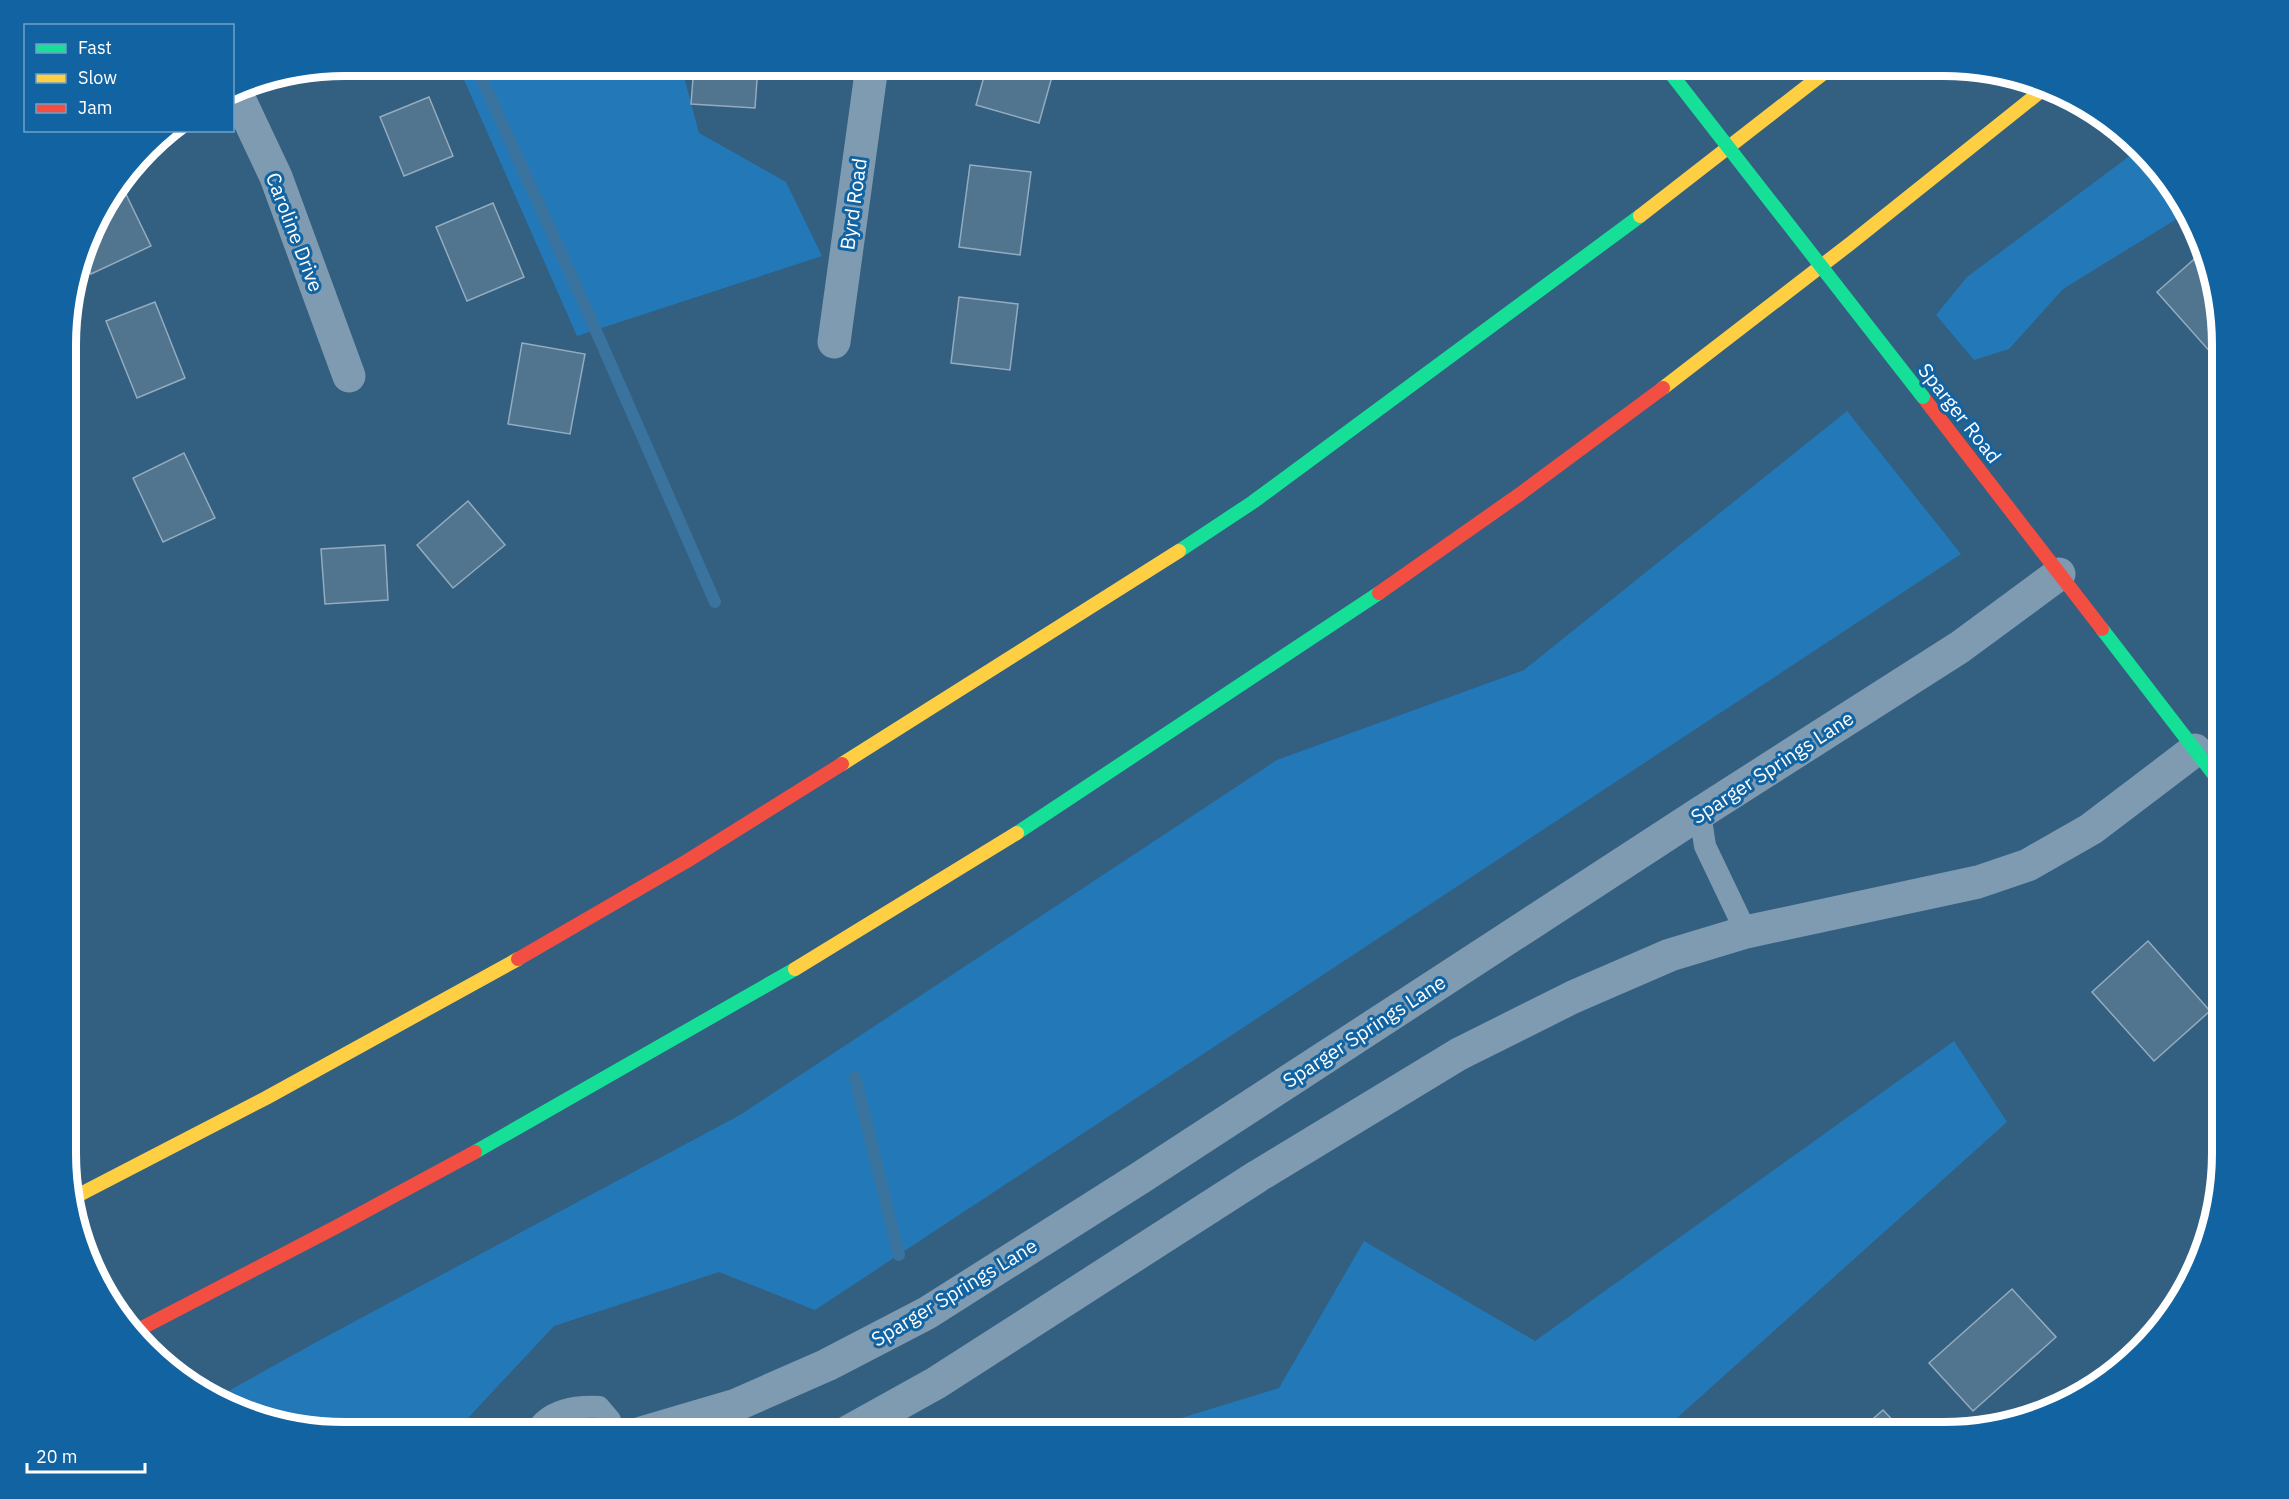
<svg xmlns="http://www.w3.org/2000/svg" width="2289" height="1499" font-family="'IBM Plex Sans',sans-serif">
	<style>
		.green { fill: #2379b7 }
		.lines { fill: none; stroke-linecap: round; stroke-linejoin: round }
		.stream { stroke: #3a739e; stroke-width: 12 }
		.building { fill: #51748f; stroke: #93acbf; stroke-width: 1.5 }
		.lane { stroke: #7f9bb1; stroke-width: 22 }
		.street { stroke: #7f9bb1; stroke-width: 33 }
		.fast { stroke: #16e098; stroke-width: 14 }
		.slow { stroke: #ffcf43; stroke-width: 14 }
		.jam { stroke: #f24e42; stroke-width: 14 }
		.fast-bridge { stroke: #16e098; stroke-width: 14 }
		.labels { text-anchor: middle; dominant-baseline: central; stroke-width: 6; stroke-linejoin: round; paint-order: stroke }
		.street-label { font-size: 20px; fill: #fff; stroke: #1263a2 }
		.rim { fill: none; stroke: #fff; stroke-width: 8 }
	</style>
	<rect width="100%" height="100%" fill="#335f81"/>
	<!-- green -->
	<path class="green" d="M458,66H681L699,133L786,182L822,256L577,336Z
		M2135,152L2186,206L2188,212L2063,289L2009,349L1974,360L1936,315L1967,277Z
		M1847,411L1961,554L815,1310L719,1272L554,1326L454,1433H345L256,1418L216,1398L320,1340L740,1115L1277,760L1524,670Z
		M1954,1041L2007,1122L1660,1433H1132L1279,1388L1364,1241L1535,1341Z"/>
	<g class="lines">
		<!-- stream -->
		<path class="stream" d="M476,66L586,308L715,602
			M855,1077L899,1255
			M955,1427L957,1433"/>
	</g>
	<!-- building -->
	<path class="building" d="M694,66H758L755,108L691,104Z
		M987,66H1055L1039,123L976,105Z
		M429,97L453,156L404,176L380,117Z
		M970,165L1031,172L1020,255L959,247Z
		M122,186L151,246L91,274L84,259L95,222Z
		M493,203L524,277L467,301L436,227Z
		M2200,254L2222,328V361L2220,363L2157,292Z
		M959,297L1018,304L1010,370L951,363Z
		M155,302L185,378L137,398L106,321Z
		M522,343L585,354L570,434L508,424Z
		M184,453L215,518L163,542L133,478Z
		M468,501L505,545L453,588L417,545Z
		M385,545L388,600L325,604L321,549Z
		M2148,941L2210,1011L2154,1061L2092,992Z
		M2222,1122V1141L2213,1130Z
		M2012,1289L2056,1337L1973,1411L1929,1363Z
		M1883,1410L1904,1432H1858Z"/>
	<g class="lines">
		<!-- lane -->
		<path class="lane" d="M1700,813L1705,846L1746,932
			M535,1433C548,1409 575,1406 599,1407L610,1420L613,1433"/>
		<!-- street -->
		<path class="street" d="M235,90L276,177L349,376
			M834,342L872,66
			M641,1433L736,1405L827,1365L927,1313L1140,1178L1700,813L1960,647L2059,574
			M846,1433L936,1383L1258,1176L1459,1054L1573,997L1670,955L1746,932L1978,882L2028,865L2091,829L2195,750"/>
		<!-- fast -->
		<path class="fast" d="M1179,551L1253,502L1640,216
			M2102,629L2222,785
			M1017,833L1379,593
			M475,1152L795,969"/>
		<!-- slow -->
		<path class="slow" d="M1640,216L1833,66
			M1663,388L1851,243L2046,87
			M842,764L1179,551
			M795,969L1017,833
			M71,1199L266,1098L518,959"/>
		<!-- jam -->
		<path class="jam" d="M1923,397L2102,629
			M1379,593L1520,494L1663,388
			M518,959L687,861L842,764
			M138,1330L336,1227L475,1152"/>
		<!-- fast-bridge -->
		<path class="fast-bridge" d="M1665,66L1923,397"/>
	</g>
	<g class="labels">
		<!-- street labels -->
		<g class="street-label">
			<text transform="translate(853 204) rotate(-82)">Byrd Road</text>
			<text transform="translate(295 232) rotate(69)">Caroline Drive</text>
			<text transform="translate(1960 413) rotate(52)">Sparger Road</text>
			<text transform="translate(1772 767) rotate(-33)">Sparger Springs Lane</text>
			<text transform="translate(1364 1031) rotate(-33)">Sparger Springs Lane</text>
			<text transform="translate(954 1292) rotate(-31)">Sparger Springs Lane</text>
		</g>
	</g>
	<!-- crop -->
	<path d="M0 0H2289V1499H0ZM345 76H1943A269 269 0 0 1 2212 345V1153A269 269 0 0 1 1943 1422H345A269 269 0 0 1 76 1153V345A269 269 0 0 1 345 76Z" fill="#1263a2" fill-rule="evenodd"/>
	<path class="rim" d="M345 76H1943A269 269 0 0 1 2212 345V1153A269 269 0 0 1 1943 1422H345A269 269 0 0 1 76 1153V345A269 269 0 0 1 345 76Z"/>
	<!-- legend -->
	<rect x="24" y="24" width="210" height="108" fill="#1263a2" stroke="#71a1c7" stroke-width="1.5"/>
	<rect x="36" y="44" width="30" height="9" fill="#16e098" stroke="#71a1c7" stroke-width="1.5"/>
	<text x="78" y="54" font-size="18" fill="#ffffff">Fast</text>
	<rect x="36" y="74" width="30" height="9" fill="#ffcf43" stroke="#71a1c7" stroke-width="1.5"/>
	<text x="78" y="84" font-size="18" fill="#ffffff">Slow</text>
	<rect x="36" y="104" width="30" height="9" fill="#f24e42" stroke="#71a1c7" stroke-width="1.5"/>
	<text x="78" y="114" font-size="18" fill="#ffffff">Jam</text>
	<!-- scale -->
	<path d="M27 1463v9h118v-9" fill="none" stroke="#ffffff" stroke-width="3"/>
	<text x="36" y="1463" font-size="18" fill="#ffffff" stroke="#1263a2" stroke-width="4.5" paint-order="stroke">20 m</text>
</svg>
